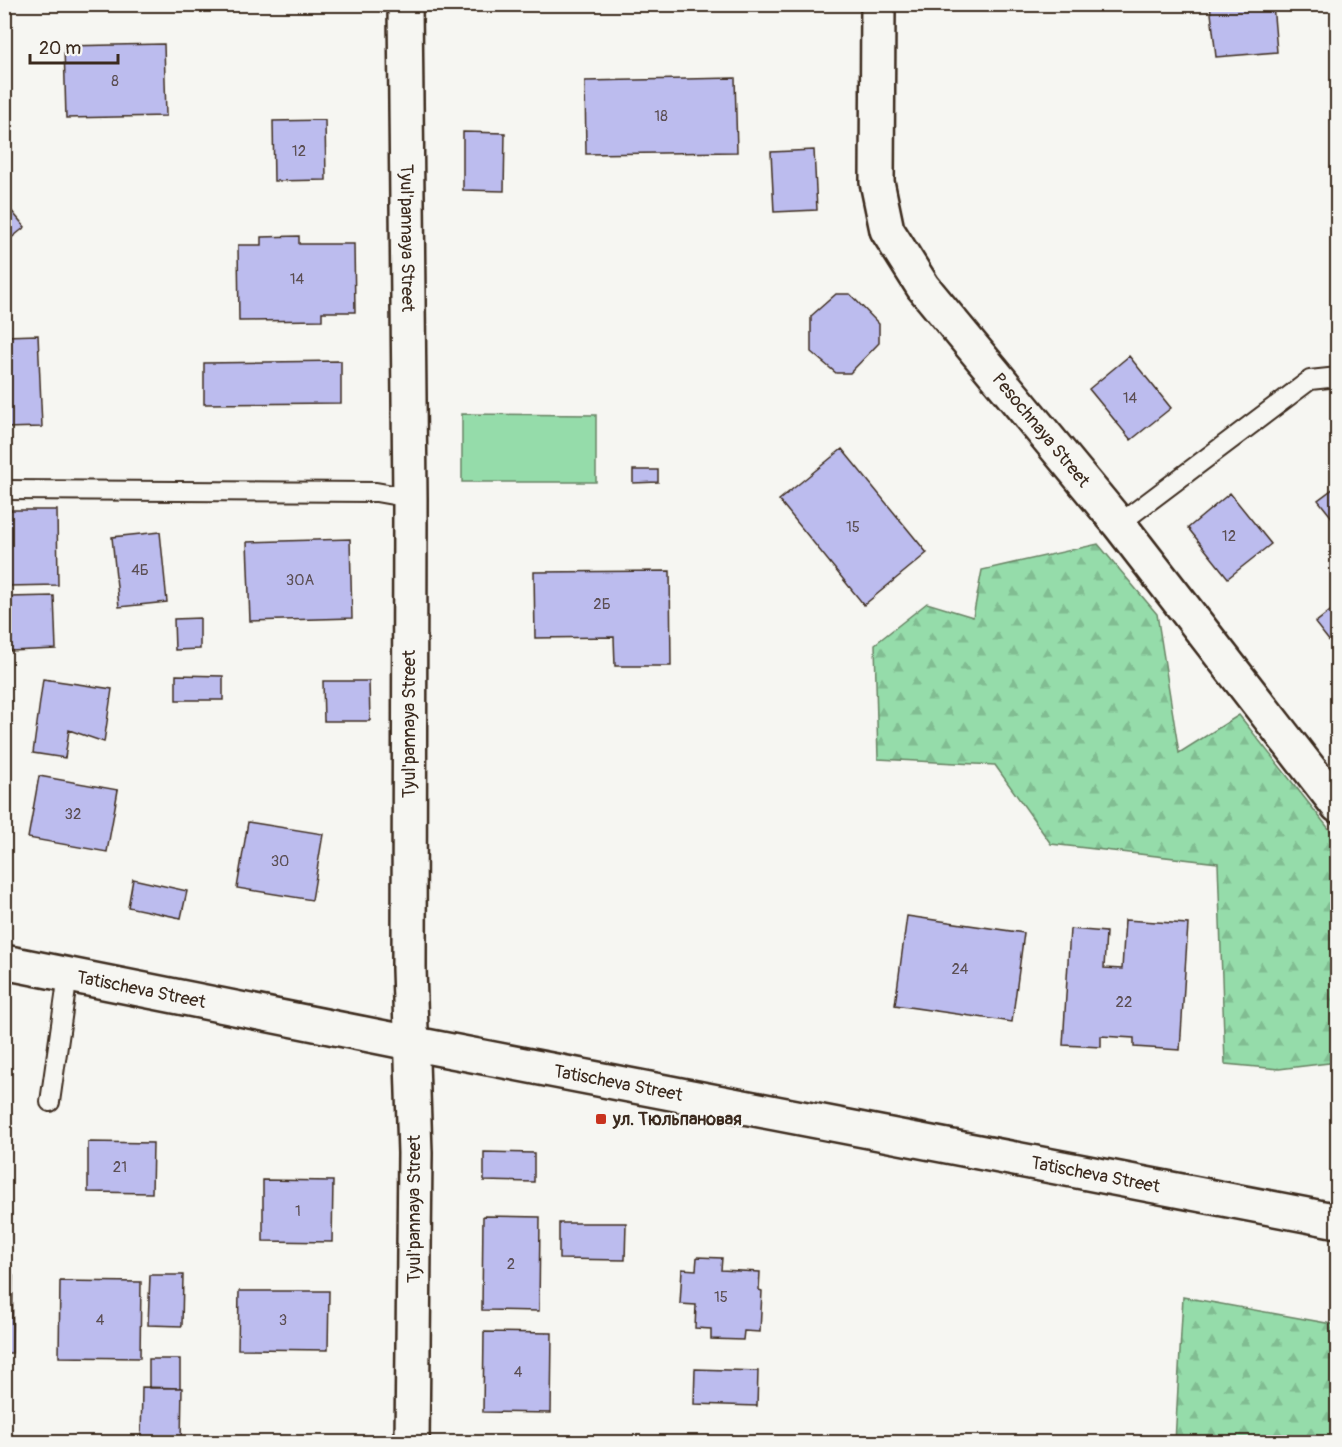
<svg xmlns="http://www.w3.org/2000/svg" width="1342" height="1447" font-family="Pangolin,sans-serif">
	<style>
		.forest { fill: url(#forest-firs); stroke: #688364; stroke-width: 1.5 }
		.pitch { fill: #95dcaa; stroke: #688364; stroke-width: 1.5 }
		.building { fill: #bcbcee; stroke: #3b2a1e; stroke-width: 1.5 }
		.lines { fill: none; stroke-linecap: round; stroke-linejoin: round }
		.service-casing { stroke: #3b2a1e; stroke-width: 22 }
		.minor-casing { stroke: #3b2a1e; stroke-width: 38 }
		.tertiary-casing { stroke: #3b2a1e; stroke-width: 38 }
		.service { stroke: #f6f6f2; stroke-width: 18 }
		.minor { stroke: #f6f6f2; stroke-width: 33 }
		.tertiary { stroke: #f6f6f2; stroke-width: 33 }
		.poi-dot { fill: #c8321e; stroke: #f6f6f2; stroke-width: 2 }
		.labels { text-anchor: middle; dominant-baseline: central; stroke-width: 4.5; stroke-linejoin: round; paint-order: stroke }
		.number-label { font-size: 15px; fill: #5b4e52 }
		.street-label { font-size: 18px; fill: #3b2a1e; stroke: #f6f6f2 }
		.poi-label { font-size: 18px; font-weight: bold; fill: #3b2a1e; stroke: #f6f6f2; text-anchor: start }
	</style>
	<defs>
		<pattern id="forest-firs" width="22" height="20" patternUnits="userSpaceOnUse" patternTransform="scale(1.5)"><rect width="22" height="20" fill="#95dcaa"/><path d="M5 1l3.5 6h-7zM16 11l3.5 6h-7z" fill="#81bd92"/></pattern>
	</defs>
	<rect width="100%" height="100%" fill="#f6f6f2"/>
	<filter id="ink" filterUnits="userSpaceOnUse"><feTurbulence type="fractalNoise" baseFrequency=".0167" numOctaves="2"/><feDisplacementMap in="SourceGraphic" scale="12" xChannelSelector="R" yChannelSelector="G"/><feConvolveMatrix kernelMatrix="1 2 1 2 8 2 1 2 1" color-interpolation-filters="sRGB"/></filter>
	<g filter="url(#ink)">
		<!-- forest -->
		<path class="forest" d="M1098,544L1157,614L1179,753L1239,715L1337,839V1062L1279,1069L1225,1064L1218,863L1051,844L995,765L878,759L875,644L927,603L973,617L982,570Z
			M1183,1297L1337,1325V1442H1175Z"/>
		<!-- pitch -->
		<path class="pitch" d="M462,414L596,415V482H462Z"/>
		<!-- building -->
		<path class="building" d="M1210,4H1273L1277,52L1216,57Z
			M164,44L166,116L66,118L64,46Z
			M735,78L737,152L586,154L585,81Z
			M325,120L326,180L274,181L273,121Z
			M463,132L505,133L504,191L463,190Z
			M814,150L817,210L774,212L771,152Z
			M4,202L25,227L4,244Z
			M299,236V244H354L355,312H322V320L239,321L238,245H261V237Z
			M836,294H850L879,324V343L850,373H836L811,352V316Z
			M38,335L42,427L4,428V336Z
			M1129,356L1171,408L1131,440L1089,389Z
			M341,361V403L204,404V363Z
			M842,449L927,553L864,605L779,500Z
			M633,470H658V482L633,483Z
			M1338,485V524H1337L1318,500Z
			M1230,493L1271,544L1228,578L1188,528Z
			M5,510H57L58,585L7,586Z
			M160,532L167,602L119,607L112,537Z
			M350,539L352,618L250,621L247,542Z
			M670,571L671,666H615L614,637L535,638L534,572Z
			M54,596L56,649L10,651L8,597Z
			M1338,605V652L1315,623Z
			M200,618V649L175,650L174,619Z
			M176,675L223,676V700H176Z
			M43,679L112,689L104,742L69,730L65,758L33,753Z
			M323,681H369L370,721H324Z
			M39,776L118,790L107,852L28,838Z
			M248,822L323,834L312,900L237,888Z
			M133,879L187,891L181,918L128,907Z
			M907,916L1024,933L1012,1022L895,1005Z
			M1125,920L1188,924L1180,1050L1134,1047V1038L1101,1036V1047L1063,1045L1070,929L1106,932L1104,968L1122,969Z
			M88,1142L153,1143L152,1193L88,1192Z
			M484,1152L534,1153V1182L484,1181Z
			M263,1180L333,1181L332,1242L263,1241Z
			M483,1216L540,1217L539,1311L482,1310Z
			M559,1223H626L625,1260L559,1259Z
			M4,1228H9L8,1255H4Z
			M697,1257L722,1258L721,1270L760,1272L759,1290L762,1291L760,1332L744,1331L743,1340L711,1339V1329L695,1328L696,1305L680,1304L682,1269L696,1270Z
			M4,1275H13L12,1353H4Z
			M150,1275H183L182,1326L148,1325Z
			M60,1281L141,1282L140,1358L59,1357Z
			M239,1291H329L328,1350L238,1349Z
			M484,1332L552,1333L551,1413L483,1412Z
			M149,1359H180V1388H149Z
			M695,1369L758,1371L757,1406L694,1404Z
			M142,1387L182,1388L181,1442H141Z"/>
		<g class="lines">
			<defs>
				<path id="service" d="M4,490L376,492L410,498
					M1119,524L1310,380L1338,377
					M50,1102L68,975"/>
				<g id="minor">
					<path id="s1" d="M405,4L410,498L409,969L415,1153L412,1442"/>
					<path id="s2" d="M878,4L877,182L887,230L923,287L1119,524L1338,806"/>
				</g>
				<g id="tertiary">
					<path id="s3" d="M4,962L410,1043L1338,1221"/>
				</g>
			</defs>
			<!-- service casing -->
			<use href="#service" class="service-casing"/>
			<!-- minor casing -->
			<use href="#minor" class="minor-casing"/>
			<!-- tertiary casing -->
			<use href="#tertiary" class="tertiary-casing"/>
			<!-- service -->
			<use href="#service" class="service"/>
			<!-- minor -->
			<use href="#minor" class="minor"/>
			<!-- tertiary -->
			<use href="#tertiary" class="tertiary"/>
		</g>
	</g>
	<!-- markers -->
	<rect class="poi-dot" x="595" y="1113" width="12" height="12" rx="3"/>
	<g class="labels">
		<!-- number labels -->
		<g class="number-label">
			<text x="115" y="81">8</text>
			<text x="661" y="116">18</text>
			<text x="299" y="151">12</text>
			<text x="297" y="279">14</text>
			<text x="1130" y="398">14</text>
			<text x="853" y="527">15</text>
			<text x="1229" y="536">12</text>
			<text x="140" y="570">4Б</text>
			<text x="300" y="580">30А</text>
			<text x="602" y="604">2Б</text>
			<text x="73" y="814">32</text>
			<text x="280" y="861">30</text>
			<text x="960" y="969">24</text>
			<text x="1124" y="1002">22</text>
			<text x="120" y="1167">21</text>
			<text x="298" y="1211">1</text>
			<text x="511" y="1264">2</text>
			<text x="721" y="1297">15</text>
			<text x="100" y="1320">4</text>
			<text x="283" y="1320">3</text>
			<text x="518" y="1372">4</text>
		</g>
		<!-- street labels -->
		<g class="street-label">
			<text stroke="none"><textPath href="#s1" startOffset="234">Tyul'pannaya Street</textPath></text>
			<text stroke="none"><textPath href="#s2" startOffset="480">Pesochnaya Street</textPath></text>
			<text transform="translate(409 724) rotate(-90)">Tyul'pannaya Street</text>
			<text stroke="none"><textPath href="#s3" startOffset="140">Tatischeva Street</textPath></text>
			<text stroke="none"><textPath href="#s3" startOffset="626">Tatischeva Street</textPath></text>
			<text stroke="none"><textPath href="#s3" startOffset="1112">Tatischeva Street</textPath></text>
			<text transform="translate(414 1209) rotate(-90)">Tyul'pannaya Street</text>
		</g>
		<!-- poi labels -->
		<g class="poi-label">
			<text x="613" y="1119">ул. Тюльпановая</text>
		</g>
	</g>
	<!-- margin -->
	<rect width="1342" height="1447" fill="none" stroke="#f6f6f2" stroke-width="24"/>
	<rect x="12" y="12" width="1318" height="1423" fill="none" stroke="#3b2a1e" stroke-width="2" filter="url(#ink)"/>
	<!-- scale -->
	<path d="M30 54v9h88v-9" fill="none" stroke="#3b2a1e" stroke-width="3"/>
	<text x="39" y="54" font-size="18" fill="#3b2a1e" stroke="#f6f6f2" stroke-width="4.5" paint-order="stroke">20 m</text>
</svg>
